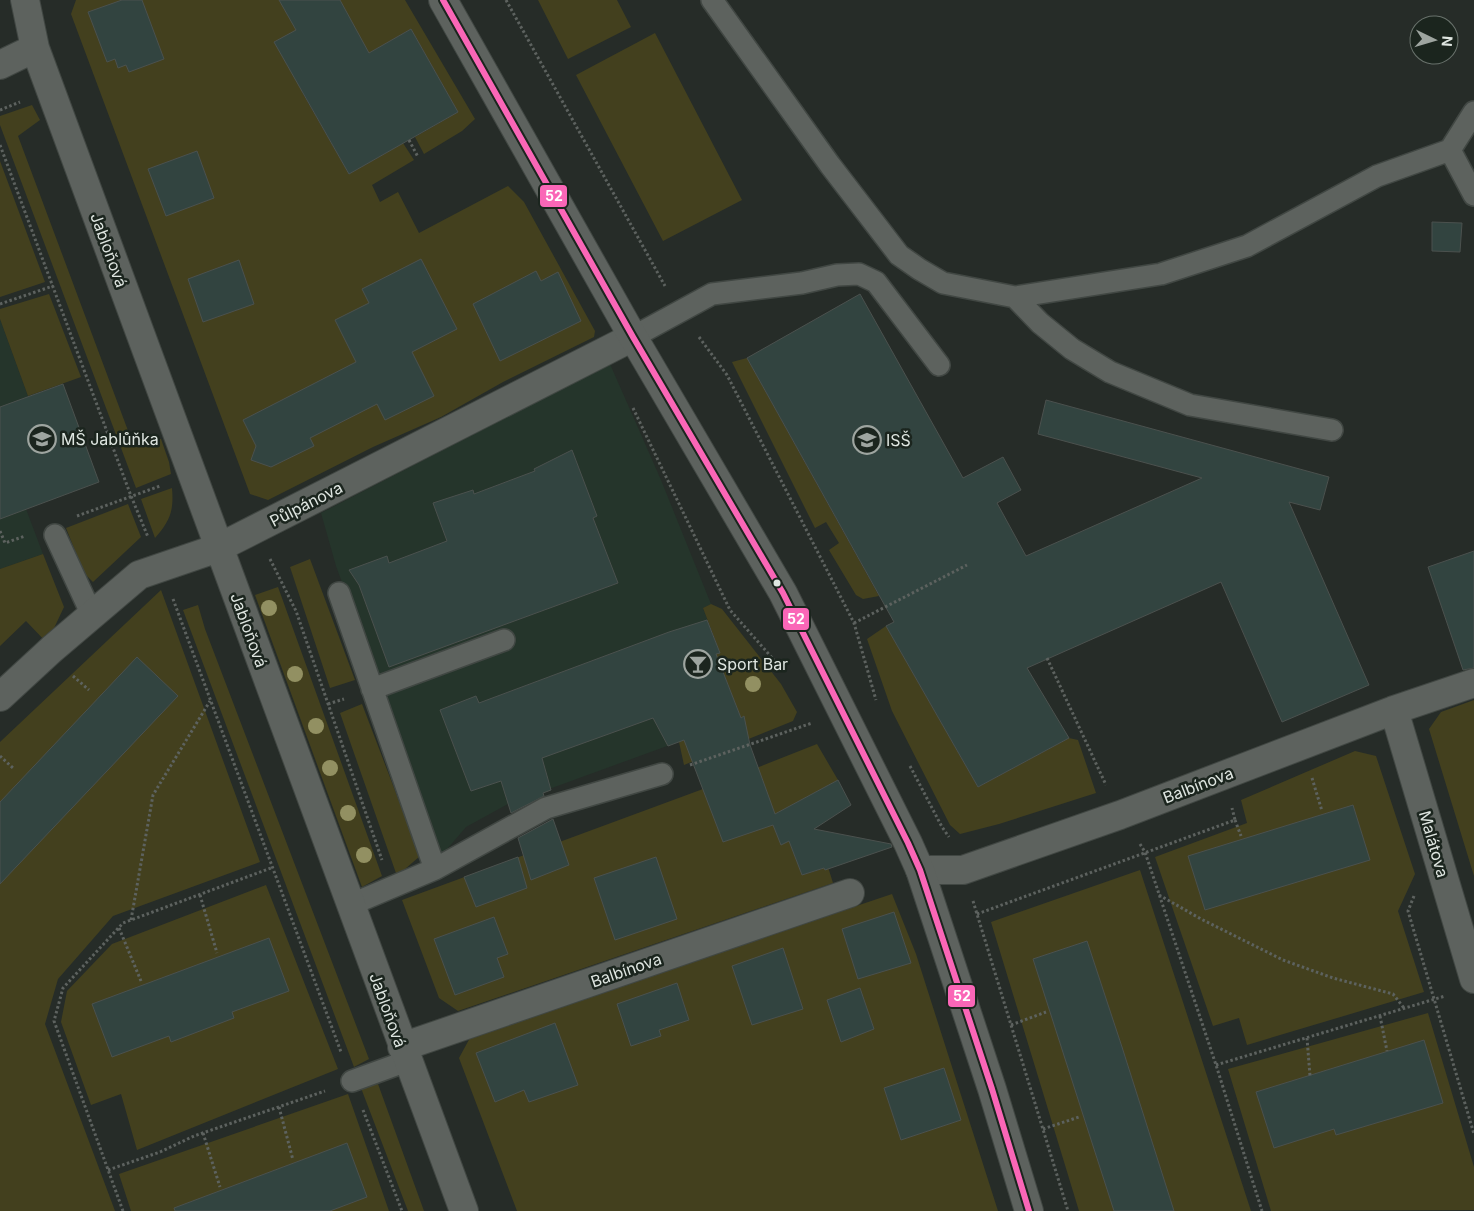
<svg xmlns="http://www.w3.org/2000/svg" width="1474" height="1211" font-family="Inter,sans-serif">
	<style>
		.built { fill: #25352b }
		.green { fill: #43401e }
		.building { fill: #324440; stroke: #4b514e }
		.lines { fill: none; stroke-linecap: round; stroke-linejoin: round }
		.lane-casing { stroke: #414743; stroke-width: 24 }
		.street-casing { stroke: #414743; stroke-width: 30 }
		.secondary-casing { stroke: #414743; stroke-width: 30 }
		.path { stroke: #5d625f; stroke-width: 3; stroke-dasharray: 2.5 2.5; stroke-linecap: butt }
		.lane { stroke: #5d625e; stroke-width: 21 }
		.street { stroke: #5d625e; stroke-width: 28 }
		.secondary { stroke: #5d625e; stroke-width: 28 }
		.bus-1-casing { stroke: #1b251e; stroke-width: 10 }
		.bus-1 { stroke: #fa66b7; stroke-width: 6 }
		.tree { fill: #929062 }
		.bus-dot { fill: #dfe6e1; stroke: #1b251e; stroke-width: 2 }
		.labels { text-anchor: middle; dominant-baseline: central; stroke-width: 5; stroke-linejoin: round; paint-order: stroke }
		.street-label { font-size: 16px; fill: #dfe6e1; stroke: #1b251e }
		.poi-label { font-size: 16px; fill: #dfe6e1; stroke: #1b251e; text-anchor: start }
		.line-badge { stroke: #1b251e; stroke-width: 2 }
		.badge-label { font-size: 14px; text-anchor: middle; font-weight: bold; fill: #fff }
	</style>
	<rect width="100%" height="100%" fill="#262c28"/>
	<!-- built -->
	<path class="built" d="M0,319L28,396L63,384L99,482L26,509L43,554L0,569Z
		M610,364L661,480L711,604L703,608L744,718L508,804L466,827L442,855L336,566L321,513Z"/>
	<!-- green -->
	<path class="green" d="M76,0H405L475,119L462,131L424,154L415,137L458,112L411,29L302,92L349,174L403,143L414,160L372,185L380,202L398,192L419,233L508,186L524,202L595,331L594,337L503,382L441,417L373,447L268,500L250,494L71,14Z
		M538,0H617L631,27L568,59Z
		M655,33L742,200L663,241L576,75Z
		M32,105L40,120L18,136L130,436L161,439L169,462L171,474L136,488L0,125V116Z
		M0,161L45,282L0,297Z
		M49,294L81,377L28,396L0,319V309Z
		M747,358L879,596L863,599L856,595L829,550L839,543L826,522L815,528L732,362Z
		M172,488C174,511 170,521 155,538L141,499Z
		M128,504L141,537L93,582L84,573L66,528Z
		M43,554L64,607L47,643L26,621L0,646V569Z
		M310,559L355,680L330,688L290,567Z
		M278,587L382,876L362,887L255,595Z
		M161,590L260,862L113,916L58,979L45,1024L115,1211H0V742Z
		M711,604L722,609L781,684L797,712L793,721L684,765L679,742L744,718V717L741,718L716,654L720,653L703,608Z
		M198,605L205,629L369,1059L354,1067L183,610Z
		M886,626L978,787L1069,738L1078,740L1096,793L999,824L960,834L950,825L892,711L867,639Z
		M1474,700V876L1429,729L1441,712Z
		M362,704L420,856L397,876L340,713Z
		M817,744L838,780L770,817L781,845L789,841L802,875L828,867L833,883L458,1011L439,998L402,900L703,789Z
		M1355,751L1376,756L1415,874L1398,911L1424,992L1247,1045L1239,1018L1213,1026L1155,857L1247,823L1241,800Z
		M1140,870L1251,1211H1079L991,922Z
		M266,885L338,1069L137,1150L121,1094L91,1105L61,1022L67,991L112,944Z
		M892,894L916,954L998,1211H517L459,1058L471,1036Z
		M1428,1013L1474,1167V1210L1271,1211L1228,1069Z
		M378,1084L424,1211H408L361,1088Z
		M348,1094L389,1211H131L119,1174Z"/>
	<!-- building -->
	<path class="building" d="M122,0H142L164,59L129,72L126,65L118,68L115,59L107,62L88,12Z
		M279,0H340L369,53L411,29L458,112L349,174L274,42L296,30Z
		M197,151L214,198L166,216L148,169Z
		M1432,222L1462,223L1460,252L1432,251Z
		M421,259L457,329L412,352L434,396L385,420L377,404L310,438L314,446L271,467L251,460L256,446L243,420L356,362L335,320L369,303L362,289Z
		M239,260L254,304L203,322L188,279Z
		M536,271L541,281L558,272L581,321L500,361L473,304Z
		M860,294L963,478L1003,457L1021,490L997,503L1026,556L1202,478L1038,434L1046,400L1329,477L1320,510L1289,502L1369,685L1282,722L1221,582L1027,668L1069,738L978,787L886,626L894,622L747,358Z
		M63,384L99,482L0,519V407Z
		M572,450L597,516L593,518L618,583L389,667L359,585L349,570L387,556L389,563L447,541L433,503L473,490L474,494L535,471L534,469Z
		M1474,551V668L1463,670L1428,567Z
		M707,620L720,653L716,654L741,718L744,716L750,745L775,814L838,780L851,805L814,829L891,844L892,847L825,870L824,868L802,875L789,841L781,845L773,825L723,842L684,740L668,746L653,718L542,758L551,790L543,793L544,796L511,813L501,781L471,791L440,710L476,696L479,703L669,632Z
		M137,657L178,696L0,884V802Z
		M1353,805L1370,860L1205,910L1188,856Z
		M553,819L569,865L531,880L518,838Z
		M518,857L527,888L476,907L464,877Z
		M656,857L677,919L615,940L594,878Z
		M894,912L911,963L858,979L842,929Z
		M494,917L508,954L497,958L504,977L455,995L434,939Z
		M269,938L289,991L232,1012L234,1018L171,1042L169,1036L112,1057L92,1004Z
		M1087,941L1122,1047L1174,1211H1114L1085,1121L1033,959Z
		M783,948L803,1009L752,1025L732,966Z
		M677,983L689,1020L659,1030L661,1036L631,1046L617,1004Z
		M860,988L874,1029L841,1042L827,1000Z
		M555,1023L578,1085L529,1102L524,1090L495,1102L476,1053Z
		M1424,1040L1443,1103L1336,1135L1334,1129L1274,1148L1256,1092Z
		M944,1068L961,1120L901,1140L884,1088Z
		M347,1143L367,1197L330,1211H175L174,1208Z"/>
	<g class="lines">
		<defs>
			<path id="lane" d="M712,0L830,165L899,255L919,269L943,283L1015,297L1161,274L1247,246L1377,176L1450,150L1474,112
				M1450,150L1474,195
				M1015,297L1040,323L1072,349L1110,372L1190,405L1332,430
				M633,337L712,294L802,283L837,275L859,274L876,282L939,365
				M55,535L92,615
				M339,593L435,869
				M372,689L504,640
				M350,905L435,869L546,808L662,774
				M352,1081L407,1061"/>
			<path id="street" d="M35,48L464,1211
				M0,65L35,48L25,0
				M0,697L52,649L139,575L218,548L633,337
				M1394,710L1474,979
				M920,870H963L1120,815L1394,710L1474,683
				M402,1047L850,893"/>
			<path id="secondary" d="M443,0L633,337L783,593L908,843L920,870L992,1089L1029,1211"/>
		</defs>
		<!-- lane casing -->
		<use href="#lane" class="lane-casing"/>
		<!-- street casing -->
		<use href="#street" class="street-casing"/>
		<!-- secondary casing -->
		<use href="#secondary" class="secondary-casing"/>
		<!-- path -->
		<path class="path" d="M506,0L665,286
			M0,110L20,102
			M409,140L418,157
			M0,145L131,496L148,537
			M0,304L53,286
			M699,337L727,375L854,623L876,700
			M633,408L730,610L781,668
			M77,516L160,486
			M0,531L5,543L25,536
			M270,559L296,611L382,860
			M173,599L341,1052
			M854,623L967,565
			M1047,658L1106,785
			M73,676L89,690
			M328,704L344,699
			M0,756L14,769
			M690,765L812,723
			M910,766L942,827L949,837
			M1312,778L1322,811
			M1235,820L1241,836
			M1140,844L1145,852L1216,1065L1262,1211
			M200,895L217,953
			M1159,895L1201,919L1283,960L1333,978L1393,994L1404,1008
			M1414,896L1408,911L1474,1134
			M973,901L1068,1211
			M977,914L1235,820L1232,808
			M131,920L153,795L210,701
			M119,928L141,981
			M1380,1016L1387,1051
			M1011,1025L1046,1012
			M1307,1038L1310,1076
			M1216,1065L1445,996
			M279,1107L293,1160
			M363,1110L402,1211
			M1043,1129L1079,1117
			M203,1133L220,1187
			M108,1170L160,1152L194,1136L325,1091
			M123,1211L54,1021L63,988L123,923L271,868"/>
		<!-- lane -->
		<use href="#lane" class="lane"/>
		<!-- street -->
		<use href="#street" class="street"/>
		<!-- secondary -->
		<use href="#secondary" class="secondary"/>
		<defs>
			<path id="bus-1" d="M443,0L633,337L783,593L908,843L920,870L992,1089L1029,1211"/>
		</defs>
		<!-- bus-1 casing -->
		<use href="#bus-1" class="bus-1-casing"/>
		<!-- bus-1 -->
		<use href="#bus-1" class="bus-1"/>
	</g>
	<!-- trees -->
	<g class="tree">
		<circle cx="269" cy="608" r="8"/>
		<circle cx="295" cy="674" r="8"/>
		<circle cx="753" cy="684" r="8"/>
		<circle cx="316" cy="726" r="8"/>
		<circle cx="330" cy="768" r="8"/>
		<circle cx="348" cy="813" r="8"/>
		<circle cx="364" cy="855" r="8"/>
	</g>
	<!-- icons -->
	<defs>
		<symbol id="school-ring" viewBox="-11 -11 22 22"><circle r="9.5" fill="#1b251e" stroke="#9ea5a0" stroke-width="1.5"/><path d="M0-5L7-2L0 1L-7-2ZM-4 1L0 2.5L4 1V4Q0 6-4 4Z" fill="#9ea5a0"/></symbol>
		<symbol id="bar-ring" viewBox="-11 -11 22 22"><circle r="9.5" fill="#1b251e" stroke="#9ea5a0" stroke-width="1.5"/><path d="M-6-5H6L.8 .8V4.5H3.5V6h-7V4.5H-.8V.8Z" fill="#9ea5a0"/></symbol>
	</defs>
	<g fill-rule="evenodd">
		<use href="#school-ring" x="26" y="423" width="32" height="32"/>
		<use href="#school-ring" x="851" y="424" width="32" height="32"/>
		<use href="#bar-ring" x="682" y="648" width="32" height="32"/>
	</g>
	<!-- markers -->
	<circle class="bus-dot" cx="777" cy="583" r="4.5"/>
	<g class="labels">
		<!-- street labels -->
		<g class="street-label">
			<text transform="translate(109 250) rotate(70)">Jabloňová</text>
			<text transform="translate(306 504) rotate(-27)">Půlpánova</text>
			<text transform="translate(249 630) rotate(70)">Jabloňová</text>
			<text transform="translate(1198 785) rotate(-21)">Balbínova</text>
			<text transform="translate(1434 844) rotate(74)">Malátova</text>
			<text transform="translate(626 970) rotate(-19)">Balbínova</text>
			<text transform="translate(388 1010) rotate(70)">Jabloňová</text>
		</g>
		<!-- poi labels -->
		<g class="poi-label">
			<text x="61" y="439">MŠ Jablůňka</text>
			<text x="886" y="440">ISŠ</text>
			<text x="717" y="664">Sport Bar</text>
		</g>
	</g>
	<g class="line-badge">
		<rect x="539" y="184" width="29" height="24" rx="5" fill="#fa66b7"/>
		<rect x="782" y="607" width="28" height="24" rx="5" fill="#fa66b7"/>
		<rect x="947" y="984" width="29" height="24" rx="5" fill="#fa66b7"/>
	</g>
	<g class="badge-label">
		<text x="554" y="201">52</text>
		<text x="796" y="624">52</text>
		<text x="962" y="1001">52</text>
	</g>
	<!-- north arrow -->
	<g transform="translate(1434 40) rotate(95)"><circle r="24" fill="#1b251e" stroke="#69726c"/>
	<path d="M0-4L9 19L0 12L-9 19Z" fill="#9ea5a0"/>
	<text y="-8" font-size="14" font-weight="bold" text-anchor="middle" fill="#dfe6e1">N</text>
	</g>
</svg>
